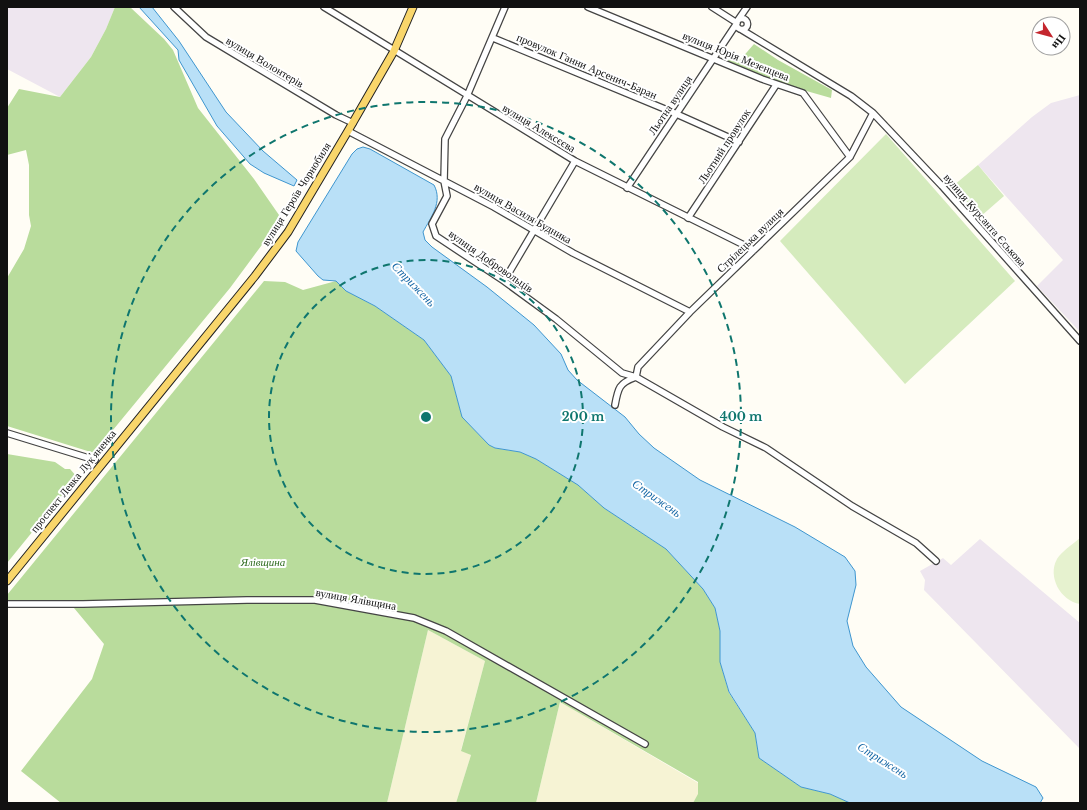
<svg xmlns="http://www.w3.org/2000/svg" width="1087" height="810" font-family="'Libre Baskerville',serif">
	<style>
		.industrial { fill: #eee6ef }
		.farmland { fill: #f6f3d4 }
		.green { fill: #d5ebbd }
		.forest { fill: #b9dc9c }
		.pitch { fill: #e6f2cf }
		.water { fill: #b9e0f7; stroke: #3f96cf }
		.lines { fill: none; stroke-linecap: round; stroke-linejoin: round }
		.minor-casing { stroke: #444; stroke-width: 8 }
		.major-casing { stroke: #222; stroke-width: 9 }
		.minor { stroke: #fff; stroke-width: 5.5 }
		.major { stroke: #f9d66b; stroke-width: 7 }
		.ring { fill: none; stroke: #0f766e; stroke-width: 2; stroke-dasharray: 7 5 }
		.labels { text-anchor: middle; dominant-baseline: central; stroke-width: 4; stroke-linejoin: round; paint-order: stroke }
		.street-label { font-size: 11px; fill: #111; stroke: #fff }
		.park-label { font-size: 11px; font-style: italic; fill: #2f6b1f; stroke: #fff }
		.water-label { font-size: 12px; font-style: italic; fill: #1768a6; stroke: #fff }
		.centre { fill: #0f766e; stroke: #fff; stroke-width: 2 }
		.ring-label { font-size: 12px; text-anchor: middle; font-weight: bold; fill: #0f766e; stroke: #fff; stroke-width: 4; stroke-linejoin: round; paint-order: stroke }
	</style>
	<rect width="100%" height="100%" fill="#fffdf5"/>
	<!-- industrial -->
	<path class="industrial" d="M7,7H115L106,29L91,57L60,97L7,69Z
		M1080,95V332L1037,286L1063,260L978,165L1032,117L1051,103Z
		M980,539L1080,623V749L924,590L925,580L920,571L943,558L951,565Z"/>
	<!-- farmland -->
	<path class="farmland" d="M428,630L485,661L461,750L471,755L456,803H387Z
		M560,702L698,783L699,794L693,803H536Z"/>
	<!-- green -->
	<path class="green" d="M886,134L1015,281L905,384L780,241Z
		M978,165L1004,196L980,217L953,186Z"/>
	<!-- forest -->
	<path class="forest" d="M115,7H130L164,39L173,50L198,108L254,179L279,215L267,238L230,288L94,453L7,426V278L24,249L31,226L29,215V165L26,150L7,155V108L19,89L60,97L91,57L106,29Z
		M754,44L778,60L832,90L831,98L775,82L728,62L729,58L734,56L740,60Z
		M264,281L285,282L303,290L336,281L346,291L375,306L424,340L451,376L462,417L489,445L495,448L520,452L536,459L578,485L604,508L666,549L703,589L715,608L720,631V662L729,693L755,733L759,758L801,787L830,794L850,803H693L698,794V782L560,702L536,803H456L471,755L461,751L485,661L428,630L387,803H61L21,771L92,679L104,644L69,602L7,604V595Z
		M7,454L55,462L65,469H70L77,477L7,563Z"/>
	<!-- pitch -->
	<path class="pitch" d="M1080,538V604C1061,601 1047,577 1057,559C1062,551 1073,544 1080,538Z"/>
	<!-- water -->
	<path class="water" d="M139,7H152L179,41L226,112L263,151L297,180L294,186L264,173L250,164L217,126L179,60L178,50Z
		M363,147L370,149L434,185C443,202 431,217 423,232L425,240L432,247L487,287L534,325L561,354L568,370L577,380L625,417L639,434L654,448L700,480L795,527L845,557L855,571L856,585L847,621L853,646L866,667L901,707L982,761L1036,787L1043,798L1040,803H850L830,794L801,787L759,758L755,733L729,692L720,662V631L715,608L703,589L666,549L604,508L578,485L536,459L520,452L495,448L489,445L462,417L451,376L424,340L375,306L346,291L336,281L323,280L318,276L296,251L298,242L352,154L357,149Z"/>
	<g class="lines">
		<defs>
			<path id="minor" d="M174,7L206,37L336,115L353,123
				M324,7L575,161L754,250
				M505,7L467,96L445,139L444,181L447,196L432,224L436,236L504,281L556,319L622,373L636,377L723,427L766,448L852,506L916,543L936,561
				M588,7L762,79L803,93L850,157
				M736.5 24a5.5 5.5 0 1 1 11 0a5.5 5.5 0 1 1-11 0Z
				M738,20L747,7
				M742,30L851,96L873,113L942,186L1080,341
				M493,38L672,112L739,142
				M348,131L494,207L573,253L690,312
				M627,188L737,23L712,7
				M688,218L776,85
				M504,281L575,161
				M615,405C618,388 619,383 636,377L638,367L690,312L850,157L873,113
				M7,433L95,460
				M7,604H83L247,600H315L414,618L446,631L645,744"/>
			<path id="major" d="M7,581L255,276L288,232L348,131L394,51L413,7"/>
		</defs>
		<!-- minor casing -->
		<use href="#minor" class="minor-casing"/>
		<!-- major casing -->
		<use href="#major" class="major-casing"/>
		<!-- minor -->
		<use href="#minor" class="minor"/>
		<!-- major -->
		<use href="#major" class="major"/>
	</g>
	<!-- distance rings -->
	<g class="ring">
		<circle cx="426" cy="417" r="157"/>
		<circle cx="426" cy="417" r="315"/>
	</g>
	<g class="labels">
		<!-- street labels -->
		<g class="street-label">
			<text transform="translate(736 56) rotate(22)">вулиця Юрія Мезенцева</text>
			<text transform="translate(265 62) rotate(31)">вулиця Волонтерів</text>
			<text transform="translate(587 66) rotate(23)">провулок Ганни Арсенич-Баран</text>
			<text transform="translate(670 105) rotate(-56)">Льотна вулиця</text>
			<text transform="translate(539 128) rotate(31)">вулиця Алексєєва</text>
			<text transform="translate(724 146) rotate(-57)">Льотний провулок</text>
			<text transform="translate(296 194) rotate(-58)">вулиця Героїв Чорнобиля</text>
			<text transform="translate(523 213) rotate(30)">вулиця Василя Будника</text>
			<text transform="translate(985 220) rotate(49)">вулиця Курсанта Єськова</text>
			<text transform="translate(750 240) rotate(-44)">Стрілецька вулиця</text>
			<text transform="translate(491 261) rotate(35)">вулиця Добровольців</text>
			<text transform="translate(73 481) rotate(-51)">проспект Левка Лукʼяненка</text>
			<text transform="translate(356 599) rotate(10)">вулиця Ялівщина</text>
		</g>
		<!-- park labels -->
		<g class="park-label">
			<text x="263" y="562">Ялівщина</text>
		</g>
		<!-- water labels -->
		<g class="water-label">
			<text transform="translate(414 284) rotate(46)">Стрижень</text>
			<text transform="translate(657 498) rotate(35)">Стрижень</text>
			<text transform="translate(883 760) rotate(32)">Стрижень</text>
		</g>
	</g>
	<circle cx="426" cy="417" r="6" class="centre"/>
	<g class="ring-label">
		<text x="583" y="421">200 m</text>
		<text x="741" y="421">400 m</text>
	</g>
	<!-- border -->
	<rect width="1087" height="810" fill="none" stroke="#111111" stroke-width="16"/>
	<!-- north arrow -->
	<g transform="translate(1051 36) rotate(126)"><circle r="19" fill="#ffffff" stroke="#a0a0a0"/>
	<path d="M0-3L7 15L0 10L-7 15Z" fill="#c4262e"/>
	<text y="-6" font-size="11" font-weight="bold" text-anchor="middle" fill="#111111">Пн</text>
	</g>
</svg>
